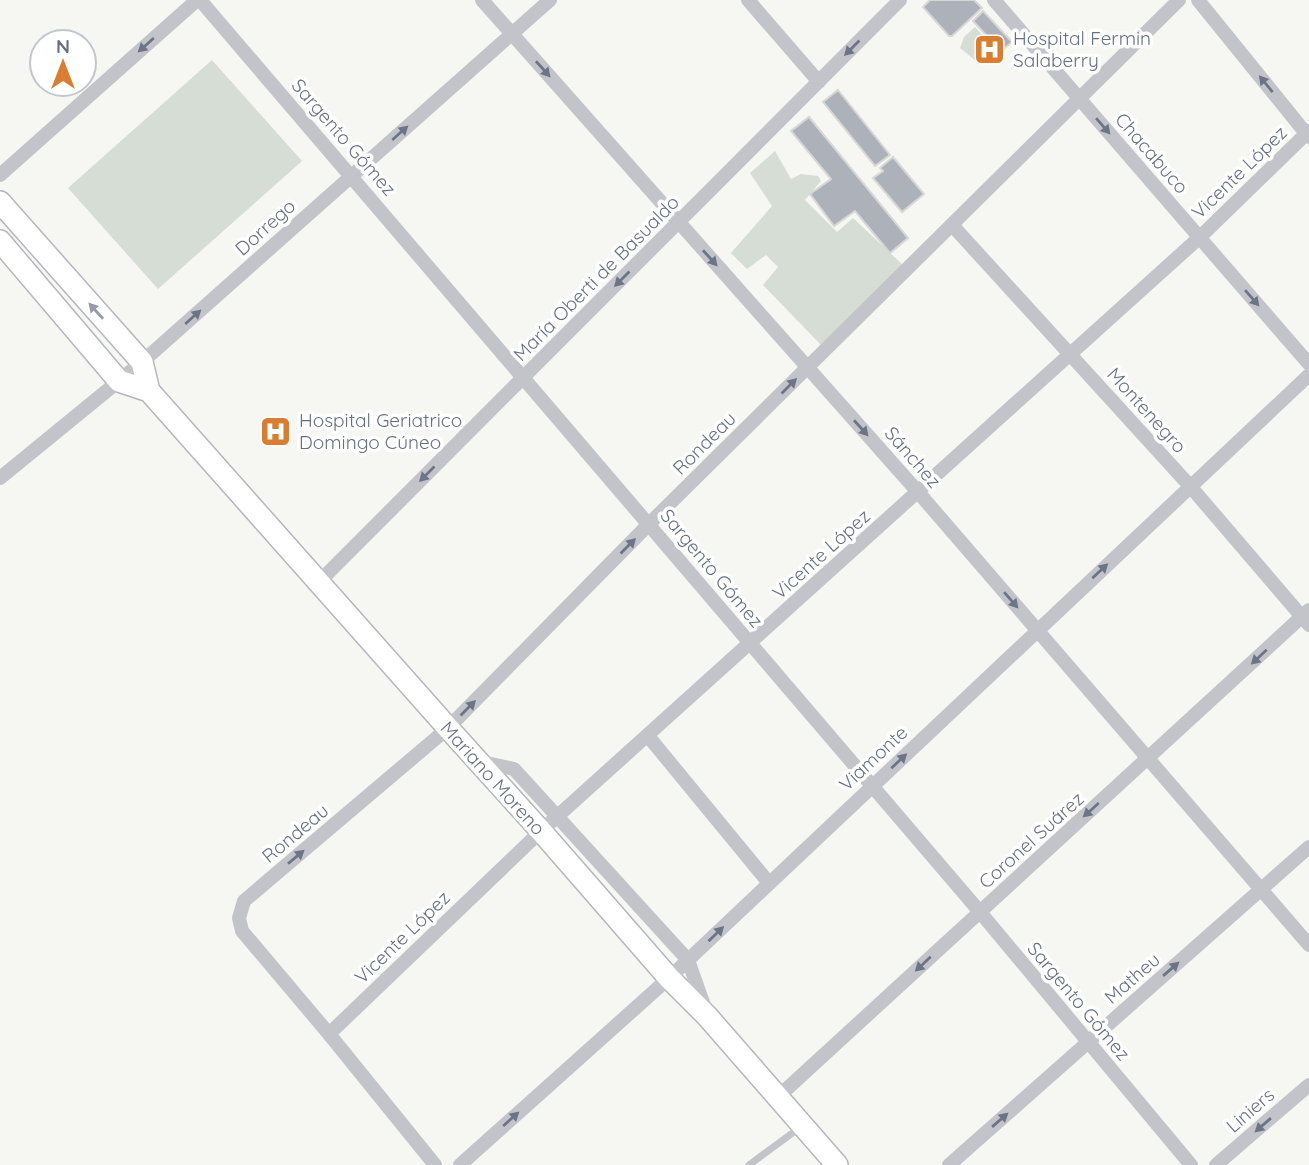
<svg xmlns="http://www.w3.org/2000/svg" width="1309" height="1165" font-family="Quicksand,sans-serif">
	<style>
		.green { fill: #d6ddd5 }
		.building { fill: #adb1b9; stroke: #d7d8d6; stroke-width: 2 }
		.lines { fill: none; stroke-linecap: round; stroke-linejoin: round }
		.secondary-casing { stroke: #b5b7bd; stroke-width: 24 }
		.lane { stroke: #c2c4c9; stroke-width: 7 }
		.street { stroke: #c2c4c9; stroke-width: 14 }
		.secondary { stroke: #fff; stroke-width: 21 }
		.oneway { fill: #6c7486 }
		.oneway2 { fill: #959ba8 }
		.labels { text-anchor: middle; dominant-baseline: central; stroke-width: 7; stroke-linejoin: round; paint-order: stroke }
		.poi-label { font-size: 19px; fill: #677083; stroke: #fff; text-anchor: start }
		.street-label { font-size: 19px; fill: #677083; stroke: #fff }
	</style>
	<rect width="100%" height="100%" fill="#f6f6f3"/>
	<!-- green -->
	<path class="green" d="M975,27L995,49L990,56L976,61L960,48L964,37Z
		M212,60L302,161L158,289L68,188Z
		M775,151L791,179L801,174L818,176L821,181L805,200L837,232L853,218L904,266L822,346L763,285L778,267L766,255L747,269L731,253L772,206L750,173Z"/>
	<!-- building -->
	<path class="building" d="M930,0H974L982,8L952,36H949L923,7Z
		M983,11L1012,42L1001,51L973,21Z
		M838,90L890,155L875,166L823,102Z
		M809,117L908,238L890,253L855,211L834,226L810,194L831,179L791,131Z
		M893,157L924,194L902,212L873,178L883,171L880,168Z"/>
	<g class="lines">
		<defs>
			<path id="secondary" d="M0,202L142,362L149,391L448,728L541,831L669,978L707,1016L837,1165
				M0,241L119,381L149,391"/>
		</defs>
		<!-- secondary casing -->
		<use href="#secondary" class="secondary-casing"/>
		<!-- lane -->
		<path class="lane" d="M749,1165L802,1126"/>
		<!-- street -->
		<path class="street" d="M200,0L980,912L1191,1165
			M482,0L918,492L1309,945
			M748,0L819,82
			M994,0L1309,364
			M1198,0L1309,137
			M0,175L197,0
			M952,225L1190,486L1309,625
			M0,478L142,362L550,0
			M318,583L900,0
			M648,736L769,883
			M477,761L514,769L688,960L706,1011
			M329,1034L541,831L1200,237L1309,131
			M778,1097L1309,610
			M435,1165L329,1034L242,931L239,918L244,901L448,728L649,524L1179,0
			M460,1165L669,978L1309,375
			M949,1165L1309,847
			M1216,1165L1309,1085"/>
		<!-- secondary -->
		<use href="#secondary" class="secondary"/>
	</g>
	<!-- one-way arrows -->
	<defs><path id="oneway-solid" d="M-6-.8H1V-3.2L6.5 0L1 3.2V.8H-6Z" transform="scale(1.75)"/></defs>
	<g class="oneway">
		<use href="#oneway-solid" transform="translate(146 45) rotate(138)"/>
		<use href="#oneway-solid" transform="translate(852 48) rotate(135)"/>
		<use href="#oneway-solid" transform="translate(543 69) rotate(48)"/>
		<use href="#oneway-solid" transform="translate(1266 84) rotate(-129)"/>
		<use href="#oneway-solid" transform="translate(1103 126) rotate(49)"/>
		<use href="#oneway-solid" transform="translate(400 133) rotate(-42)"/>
		<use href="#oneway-solid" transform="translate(710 258) rotate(48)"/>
		<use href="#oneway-solid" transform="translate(622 279) rotate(135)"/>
		<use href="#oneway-solid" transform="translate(1252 298) rotate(49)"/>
		<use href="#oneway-solid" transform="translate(193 317) rotate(-42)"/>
		<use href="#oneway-solid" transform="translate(789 386) rotate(-45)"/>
		<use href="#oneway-solid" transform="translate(861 428) rotate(48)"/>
		<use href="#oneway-solid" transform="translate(427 474) rotate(135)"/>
		<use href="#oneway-solid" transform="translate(628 546) rotate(-45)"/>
		<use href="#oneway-solid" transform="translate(1100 571) rotate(-43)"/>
		<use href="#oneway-solid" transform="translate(1011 600) rotate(49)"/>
		<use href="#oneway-solid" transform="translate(1259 657) rotate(137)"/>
		<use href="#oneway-solid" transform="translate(468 708) rotate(-45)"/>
		<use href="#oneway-solid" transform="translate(899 761) rotate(-43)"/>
		<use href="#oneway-solid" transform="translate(1091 810) rotate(138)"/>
		<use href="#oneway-solid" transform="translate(296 857) rotate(-40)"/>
		<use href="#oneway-solid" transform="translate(716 934) rotate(-44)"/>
		<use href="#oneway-solid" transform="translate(923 964) rotate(137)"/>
		<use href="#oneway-solid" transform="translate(1171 969) rotate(-41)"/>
		<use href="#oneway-solid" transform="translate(511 1119) rotate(-42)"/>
		<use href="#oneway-solid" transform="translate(1000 1120) rotate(-41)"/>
		<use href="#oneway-solid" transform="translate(1263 1125) rotate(139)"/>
	</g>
	<use class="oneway2" href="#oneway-solid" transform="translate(96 311) rotate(-132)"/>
	<!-- icons -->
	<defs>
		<symbol id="hospital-square" viewBox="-11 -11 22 22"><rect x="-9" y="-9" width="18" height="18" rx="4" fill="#d97e31" stroke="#fff"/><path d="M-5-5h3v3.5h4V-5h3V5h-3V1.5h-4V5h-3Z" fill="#fff"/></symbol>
	</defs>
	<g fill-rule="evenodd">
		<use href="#hospital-square" x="972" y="32" width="35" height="35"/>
		<use href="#hospital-square" x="258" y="414" width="35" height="35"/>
	</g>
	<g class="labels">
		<!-- poi labels -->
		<g class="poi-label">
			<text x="1013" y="38">Hospital Fermin<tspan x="1013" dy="22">Salaberry</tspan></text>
			<text x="299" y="420">Hospital Geriatrico<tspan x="299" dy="22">Domingo Cúneo</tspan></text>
		</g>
		<!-- street labels -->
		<g class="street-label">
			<text transform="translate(344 137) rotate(49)">Sargento Gómez</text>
			<text transform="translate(1152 153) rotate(49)">Chacabuco</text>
			<text transform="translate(1239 172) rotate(-44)">Vicente López</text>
			<text transform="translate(265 227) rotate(-42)">Dorrego</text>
			<text transform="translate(596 278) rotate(-45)">María Oberti de Basualdo</text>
			<text transform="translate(1147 410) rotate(48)">Montenegro</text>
			<text transform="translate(704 443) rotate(-45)">Rondeau</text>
			<text transform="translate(913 457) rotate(49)">Sánchez</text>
			<text transform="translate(821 554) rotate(-42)">Vicente López</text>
			<text transform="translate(712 568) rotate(50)">Sargento Gómez</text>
			<text transform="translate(873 758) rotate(-43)">Viamonte</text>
			<text transform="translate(493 778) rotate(48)">Mariano Moreno</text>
			<text transform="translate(295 833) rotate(-40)">Rondeau</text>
			<text transform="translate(1031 840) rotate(-42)">Coronel Suárez</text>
			<text transform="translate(402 937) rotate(-44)">Vicente López</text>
			<text transform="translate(1132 978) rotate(-41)">Matheu</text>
			<text transform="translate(1079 1001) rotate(50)">Sargento Gómez</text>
			<text transform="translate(1250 1110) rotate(-41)">Liniers</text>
		</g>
	</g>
	<!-- north arrow -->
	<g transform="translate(63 63)"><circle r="33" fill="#ffffff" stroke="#c2c6cd" stroke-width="2"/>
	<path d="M0-5L12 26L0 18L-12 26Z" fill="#d97e31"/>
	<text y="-10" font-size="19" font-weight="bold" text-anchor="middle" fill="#677083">N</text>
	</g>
</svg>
